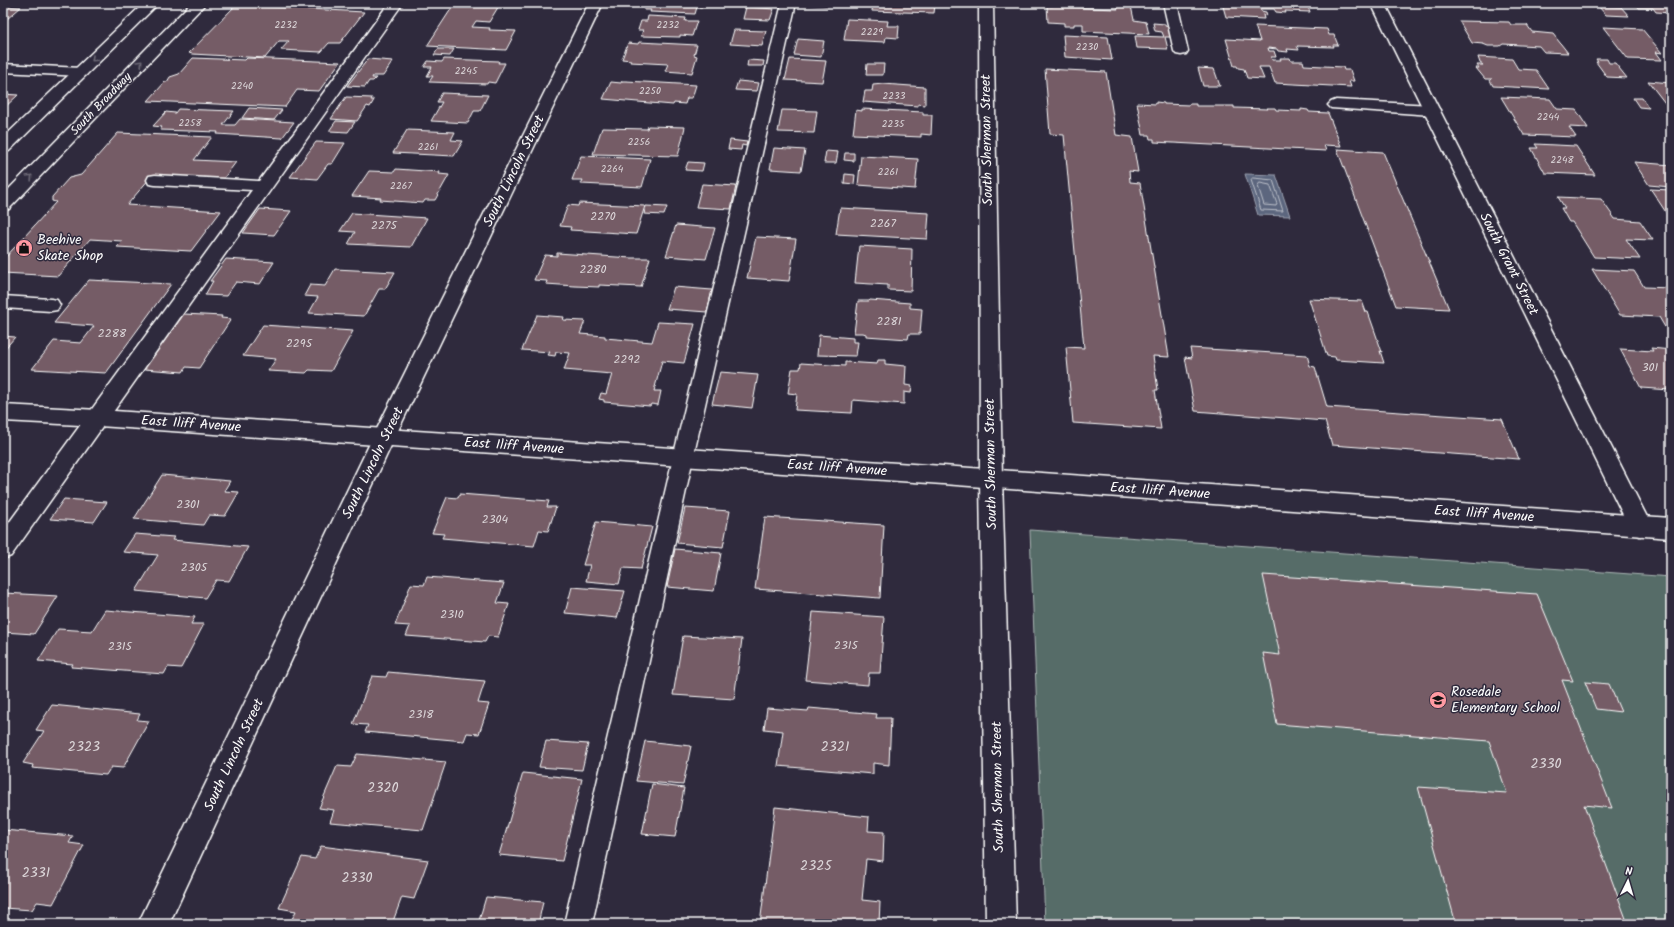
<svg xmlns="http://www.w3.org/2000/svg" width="1674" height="927" font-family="Kalam,sans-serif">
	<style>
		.green { fill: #566c68; stroke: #aab6b4 }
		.water { fill: #5c667e; stroke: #9da3b2 }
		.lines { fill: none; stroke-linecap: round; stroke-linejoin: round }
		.shore { stroke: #bec2cb; stroke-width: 1 }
		.building { fill: #745c66; stroke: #fff }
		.lane-casing { stroke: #fff; stroke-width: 3 }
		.street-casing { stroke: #fff; stroke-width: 3 }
		.secondary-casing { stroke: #fff; stroke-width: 3 }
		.primary-casing { stroke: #fff; stroke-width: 3 }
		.lane { fill: #2f2a3d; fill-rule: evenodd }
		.street { fill: #2f2a3d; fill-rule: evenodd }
		.secondary { fill: #2f2a3d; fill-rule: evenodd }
		.primary { fill: #2f2a3d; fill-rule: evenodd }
		.oneway { stroke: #6d6a77 }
		.labels { text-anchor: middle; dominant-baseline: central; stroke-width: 3; stroke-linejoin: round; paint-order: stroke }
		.far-number-label { font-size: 10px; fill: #dcd6d9 }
		.far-street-label { font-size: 12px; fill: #fff; stroke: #2f2a3d }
		.number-label { font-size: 12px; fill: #dcd6d9 }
		.street-label { font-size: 14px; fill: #fff; stroke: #2f2a3d }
		.poi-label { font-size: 14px; fill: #fff; stroke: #2f2a3d; text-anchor: start }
		.near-number-label { font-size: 14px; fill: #dcd6d9 }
	</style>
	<rect width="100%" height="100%" fill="#2f2a3d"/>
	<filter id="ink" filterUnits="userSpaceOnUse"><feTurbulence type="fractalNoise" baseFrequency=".025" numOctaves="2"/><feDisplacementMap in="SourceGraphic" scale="8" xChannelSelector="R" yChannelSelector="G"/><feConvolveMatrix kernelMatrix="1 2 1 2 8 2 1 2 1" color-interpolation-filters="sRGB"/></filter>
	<g filter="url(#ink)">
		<!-- green -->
		<path class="green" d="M1030,530L1671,577V924H1045Z"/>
		<!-- water -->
		<path class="water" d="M1245,174L1276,175L1290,216L1258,215Z"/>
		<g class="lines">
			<!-- shore -->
			<path class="shore" d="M1253,178L1273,180L1283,211L1261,210L1251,180Z
				M1260,183L1270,185L1277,204L1276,206L1264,205L1258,186Z"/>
		</g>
		<!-- building -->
		<path class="building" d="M455,3L500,4L489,22L476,21L472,27L490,28L489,30L516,31L506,50L427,46Z
			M646,3H708L707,7H697L695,14L650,12L651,10H644Z
			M804,3H829L828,6L804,4Z
			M873,3H927V4L935,5L934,13L872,11Z
			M1052,3H1062V7L1118,9V6H1131L1134,20L1146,22L1149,34L1083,31V24H1074V26H1064V23L1048,22L1047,6H1053Z
			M1222,3H1315L1316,4H1307L1310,12L1285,11L1286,13L1276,12L1274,9H1260L1261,11L1266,12L1267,16L1263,15L1264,19L1226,17Z
			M1635,3H1671V13L1656,12L1653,8H1639Z
			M236,5L364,12L340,43H329L321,52L281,50L289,41H279L265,58L192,54L189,53Z
			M3,6L21,7L7,19H3Z
			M1598,6L1621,7L1629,16L1606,15Z
			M746,7L774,9L770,20L743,19Z
			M648,16L686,18L685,21H697L692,36L680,35V37L641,36L643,30H638L641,21H647Z
			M847,19L888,21L887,26H899L898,38L886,37L885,42L844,40Z
			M1459,21L1509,22L1511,25H1527L1532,32L1553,34L1568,53L1544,52L1539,46L1503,44L1500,46H1488L1483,44L1472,43Z
			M1153,23L1165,24V26L1171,27L1174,37H1165L1168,49L1137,48L1135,36L1164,37L1162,32L1155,31Z
			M1255,26L1327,29L1329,35H1334L1338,45H1333L1334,47L1297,46L1299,50L1287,49L1288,52L1278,51L1277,49L1268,48L1269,51H1274L1276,57H1271L1272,60H1281L1280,58H1290L1291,61H1303L1304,65L1343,67L1344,70H1350L1354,81H1349L1351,87L1275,83L1269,67H1259L1264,79L1247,78L1244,69L1238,68L1237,66H1234L1226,39L1260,41Z
			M1603,27L1642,29L1662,53L1656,52L1662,60L1628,59Z
			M734,30L766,31L762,46L730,44Z
			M1063,35L1108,37L1112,60L1065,57Z
			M798,39L824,41L821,57L794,55Z
			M639,42L697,45L694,55L697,56L692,73L665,71L668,64L630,62L631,60L622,59L628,43L638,44Z
			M438,49H454L450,56L434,55Z
			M1478,57L1512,59L1518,69L1536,70L1549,89L1493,86L1490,80L1492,79H1485L1476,68H1479L1477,65H1483L1480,63Z
			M193,58L245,60L247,58L340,62L319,91L297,90L285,107L148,101L165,82H167L170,77L179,74Z
			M368,59L393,61L383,76H373L372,78H376L373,81H369L365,87L347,86Z
			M444,59L499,61L498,63H505L495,83L488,82L487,84L429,82L433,76H427L432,67H424L428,61L442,62Z
			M790,59L826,61L822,82L785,80Z
			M1596,59H1607L1609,63H1615L1627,78L1607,77L1596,62H1598Z
			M748,60L764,61L763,66H747Z
			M867,64H884L883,75H866Z
			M1198,68L1214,69L1220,86H1203Z
			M1045,69L1106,72L1116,135L1132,137L1138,172L1129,171L1130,182L1140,183L1169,357L1153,356L1158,390H1155L1161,429L1073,423L1066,347L1084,348L1064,135L1050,134Z
			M622,81H626L696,85L692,98H687L685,104L674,103L673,105L603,99L611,82L621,83Z
			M738,81L759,83L757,91L735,90Z
			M1648,81L1671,83V107H1668Z
			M883,84L925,87V105L918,104V106L863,102L865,91H872L873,85Z
			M442,93L488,95L480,111H474L468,123L431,121L442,102H437Z
			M3,94L18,95L3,109Z
			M346,97L372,98L371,100H374L370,107L367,106L357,121L331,119Z
			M1501,97L1550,99L1557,109L1576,110L1588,128L1569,127L1576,137L1524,135Z
			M1633,98H1642L1649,108L1639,107Z
			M1156,102L1164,103V104L1189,105V104H1196V106H1234V108L1268,109L1267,108H1275L1276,110L1301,111V109L1308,110L1309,112L1328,113L1341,146L1324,145L1326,151L1154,142V139H1150L1149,135H1143L1137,103L1156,104Z
			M249,108L282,110L274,120L242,118Z
			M178,109L234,111L223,125H235L240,119L294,122L282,138L217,134L218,132L160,130L162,127L153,126L166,112L175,113Z
			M862,109L923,112V115H932L931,135L921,134V137L853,134L856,110L862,111Z
			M782,110L817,111L814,133L778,132Z
			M336,121L355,122L348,132L329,131Z
			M648,126L685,127L678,156L593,154L602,128L647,129Z
			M407,130L455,132L451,140L463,141L454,156L393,153Z
			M118,133L212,137L194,160L236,162L221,182L150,178L127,205L221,211L191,251L117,247L122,241L90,239L58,276L3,273V260L56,202L52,201V197L69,178L81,175Z
			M730,140L747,142L746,146L742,145L741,150L728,149Z
			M316,142L345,143L332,164H328L317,179L290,177Z
			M1535,144L1576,146L1595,175L1545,173L1531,148H1538Z
			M774,148L805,150L801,171L770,169Z
			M1337,149L1383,152L1449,309L1396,306Z
			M826,151L838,152L836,163H824Z
			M845,153H854V161L844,160Z
			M581,156L650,159L642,187L581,184L583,180H572Z
			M861,156L918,159L915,189L858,185Z
			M688,162L704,163L702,171L685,170Z
			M1634,162L1671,165V187L1649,185Z
			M396,169L440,172L439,174L449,175L435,200H425L423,203L380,200L381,198L352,196L369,171L394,172Z
			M845,174L855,175L854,184L844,183Z
			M702,184L736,186L731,209L696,207Z
			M1650,189L1671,190V220L1652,191Z
			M1558,197L1601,199L1615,219L1640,221L1653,240L1626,239L1640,259L1594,257L1572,222H1569L1561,208H1565Z
			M579,203L645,206L636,234L570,230L571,227L560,226L568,205L578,206Z
			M646,206L667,207L664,215L644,214Z
			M840,208L929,213L927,239L836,234Z
			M260,209L291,211L274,235L243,233Z
			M352,213L427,218L411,247L348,244L355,232L340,231Z
			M676,225L715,228L706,259L666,256Z
			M756,237L796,239L789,281L747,278Z
			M859,246L912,249L911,291L888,290V285L855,283Z
			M557,253L631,258H650L641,287L599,285V287L575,286L546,284L547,281L534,280L545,255L557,256Z
			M226,259L274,262L260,284L236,282L226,296L205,295L213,281H210Z
			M335,269L395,272L385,289H379L364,316L309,313L318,297L304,296L310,285L325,286Z
			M1592,269L1634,271L1644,287L1671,288V334H1669L1659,317L1620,315Z
			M89,280L171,284L106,373L32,369L54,341L81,343L94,326L54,323Z
			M674,287L712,290L707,312L667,309Z
			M1309,299L1362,301L1366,312H1368L1382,352L1380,351L1384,363L1336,360L1335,357L1327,356Z
			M870,300L910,303V308L922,309L920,334H909L908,339L866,336V334L863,333H854L858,301H869Z
			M184,314L222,316L221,318L231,319L199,368L186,367L183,372L144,369Z
			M537,315L564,317L563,320L585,321L580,334L605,336V338L652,342L658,322L695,324L684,363L662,361L654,391H661L658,405L651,404L650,406L604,402V400L599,399L601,393L606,394L612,374L564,370L570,353L556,352L555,356L548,355L550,352L522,350Z
			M263,325L353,331L331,371L309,370L306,373L268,371L276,359L243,356Z
			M819,335L853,338V342H858L856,356L817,355Z
			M3,336L15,337L3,351Z
			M1190,348L1307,355L1310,366L1315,367L1327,407L1502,419L1519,459L1332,445L1325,421L1195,411L1185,357L1192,358Z
			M1651,348L1671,350V390L1641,388L1620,349L1653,351Z
			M878,360H885V364L906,366L905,385L912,386L911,393L904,392V404L853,400L852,413L795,410L797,394L788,393L792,369H800L801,363L845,366V362L877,364Z
			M720,372L758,375L752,408L712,404Z
			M162,475L230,481L224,491L239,492L225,516L209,515L203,525L134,519Z
			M460,494L549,501L547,507H556L548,531L539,530L534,546L442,538L444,534L432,533L447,497L458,498Z
			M64,499L107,502L94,522L50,519Z
			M685,508L730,511L723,547L677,543Z
			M765,517L884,525L880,598L755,589Z
			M596,522L652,527L641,569L623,568L619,584L586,581L590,565H583Z
			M135,534L174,537L172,540L248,547L229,581L216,580L205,598L136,591L158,555L123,552Z
			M675,549L721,553L714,591L667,587Z
			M1263,575L1537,594L1573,681L1562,680L1612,808L1584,805L1628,924H1456L1418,787L1507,793L1489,741L1277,724L1263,653L1280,655Z
			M427,577L504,583L497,603L509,604L498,637L488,636L485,642L406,636L410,626L395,625L411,584L424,585Z
			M572,587L625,591L617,618L565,613Z
			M4,593L58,596L34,634L3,632Z
			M105,610L195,617L191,624H204L181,668L168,667L164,674L71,667L73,664L38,661L58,629L92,631Z
			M813,612L884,617L880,673H869L868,685L805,680Z
			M683,636L742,639L734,699L673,695Z
			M388,672L485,681L478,703L489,704L479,734L467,733L464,741L365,732L368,725L353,724L372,676L386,677Z
			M1585,682L1609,684L1621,712L1596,709Z
			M52,705L140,714L137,720L149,721L123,768L111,767L106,775L32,768L33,765L23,763L44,731L36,730Z
			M767,708L808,711L809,708L877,714L876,718H891L889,765L873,763V774L778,766L783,731L764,729Z
			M546,741L588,744L582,770L539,767Z
			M645,741L691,746L683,785L636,781Z
			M357,754L446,762L423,830L330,822L334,810L319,808L337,766L351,767Z
			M523,773L582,779L562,861L499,855Z
			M652,784L684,788L675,837L642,834Z
			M775,807L869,817L868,831L884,832L883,861L866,859L862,900L880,902L879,924H760Z
			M3,830L73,836L69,843L84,845L53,904L37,902L32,910L3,908Z
			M321,846L428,860L414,899L402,897L392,924H331L292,919L296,911L279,908L302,857L315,859Z
			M486,897L543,902L538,924H478Z"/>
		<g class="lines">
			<defs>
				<path id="lane" d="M389,3H403L11,556L3,559V531L252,190L155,185L149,184L147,180L149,176L155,175L259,181Z
					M782,3H796L693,458L592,924H564L673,458Z
					M1163,3H1177L1188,51L1186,54L1181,55L1176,54L1174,51Z
					M3,64L81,68L86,69L88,72L86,75L81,76L3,72Z
					M1336,100L1432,105L1437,107L1440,110L1437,113L1432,115L1331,108L1328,105L1331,102Z
					M3,296L51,299L57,300L60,305L57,310L51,311L3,308Z"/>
				<path id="street" d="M589,3H603L395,437L169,924H138L373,437Z
					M979,3H993L1002,478L1016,924H986L980,478Z
					M1371,3H1385L1648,519L1652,526L1648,533L1640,536L1632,533Z"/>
				<path id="secondary" d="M3,405L99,410L943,466L1671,518V538L943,484L99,426L3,421Z"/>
				<path id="primary" d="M144,3H159L9,151L3,152V138Z
					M191,3H206L9,209L3,211V195Z"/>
			</defs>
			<!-- lane casing -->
			<use href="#lane" class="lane-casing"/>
			<!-- street casing -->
			<use href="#street" class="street-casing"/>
			<!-- secondary casing -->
			<use href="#secondary" class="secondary-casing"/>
			<!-- primary casing -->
			<use href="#primary" class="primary-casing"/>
			<!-- lane -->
			<use href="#lane" class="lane"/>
			<!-- street -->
			<use href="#street" class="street"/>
			<!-- secondary -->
			<use href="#secondary" class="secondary"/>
			<!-- primary -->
			<use href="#primary" class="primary"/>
		</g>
		<!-- one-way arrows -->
		<defs><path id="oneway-chevron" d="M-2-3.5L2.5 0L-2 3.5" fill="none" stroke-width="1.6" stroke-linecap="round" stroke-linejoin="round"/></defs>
		<g class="oneway">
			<use href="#oneway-chevron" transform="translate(94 59) rotate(136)"/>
			<use href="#oneway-chevron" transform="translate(140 63) rotate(-46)"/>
			<use href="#oneway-chevron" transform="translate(30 177) rotate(-46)"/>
		</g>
	</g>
	<!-- icons -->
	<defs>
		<symbol id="shop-disc" viewBox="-11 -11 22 22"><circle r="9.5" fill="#ff9aa2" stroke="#2f2a3d"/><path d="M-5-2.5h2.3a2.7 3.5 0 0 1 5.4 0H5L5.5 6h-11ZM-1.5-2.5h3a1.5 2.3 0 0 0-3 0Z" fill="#111"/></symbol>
		<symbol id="school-disc" viewBox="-11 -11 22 22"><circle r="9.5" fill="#ff9aa2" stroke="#2f2a3d"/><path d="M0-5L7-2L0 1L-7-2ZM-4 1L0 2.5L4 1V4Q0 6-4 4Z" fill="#111"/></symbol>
	</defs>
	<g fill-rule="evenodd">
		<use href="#shop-disc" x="14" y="238" width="20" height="20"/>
		<use href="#school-disc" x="1428" y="690" width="20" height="20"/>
	</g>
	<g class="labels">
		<!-- far-number labels -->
		<g class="far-number-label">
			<text x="286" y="25">2232</text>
			<text x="668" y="25">2232</text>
			<text x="872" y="32">2229</text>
			<text x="1087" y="47">2230</text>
			<text x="466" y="71">2245</text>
			<text x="242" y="86">2240</text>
			<text x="650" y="91">2250</text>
			<text x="894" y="96">2233</text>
			<text x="1548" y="117">2244</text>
			<text x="190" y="123">2258</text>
			<text x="893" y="124">2235</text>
			<text x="639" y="142">2256</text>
			<text x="428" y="147">2261</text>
			<text x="1562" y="160">2248</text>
			<text x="612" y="169">2264</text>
			<text x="888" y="172">2261</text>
			<text x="401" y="186">2267</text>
		</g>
		<!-- far-street labels -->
		<g class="far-street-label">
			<text transform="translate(101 104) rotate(-46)">South Broadway</text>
		</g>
		<!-- number labels -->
		<g class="number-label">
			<text x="603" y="216">2270</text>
			<text x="883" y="223">2267</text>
			<text x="384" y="225">2275</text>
			<text x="593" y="269">2280</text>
			<text x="889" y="321">2281</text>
			<text x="112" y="333">2288</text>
			<text x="299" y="343">2295</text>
			<text x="627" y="359">2292</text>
			<text x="1650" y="367">301</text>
			<text x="188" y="504">2301</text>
			<text x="495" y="519">2304</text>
			<text x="194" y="567">2305</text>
			<text x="452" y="614">2310</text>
			<text x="846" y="645">2315</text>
			<text x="120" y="646">2315</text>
			<text x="421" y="714">2318</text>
		</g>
		<!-- street labels -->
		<g class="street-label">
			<text transform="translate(987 140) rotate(-91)">South Sherman Street</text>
			<text transform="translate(514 171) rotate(-64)">South Lincoln Street</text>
			<text transform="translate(1509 264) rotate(63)">South Grant Street</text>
			<text transform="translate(191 424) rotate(4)">East Iliff Avenue</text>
			<text transform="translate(514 446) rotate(4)">East Iliff Avenue</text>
			<text transform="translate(373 463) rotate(-64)">South Lincoln Street</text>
			<text transform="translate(991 464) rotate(-91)">South Sherman Street</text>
			<text transform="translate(837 468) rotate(4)">East Iliff Avenue</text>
			<text transform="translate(1160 491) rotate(4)">East Iliff Avenue</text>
			<text transform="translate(1484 514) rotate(4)">East Iliff Avenue</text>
			<text transform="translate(234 755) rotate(-65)">South Lincoln Street</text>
			<text transform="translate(998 787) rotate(-91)">South Sherman Street</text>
		</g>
		<!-- poi labels -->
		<g class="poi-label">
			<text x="37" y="240">Beehive<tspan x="37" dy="16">Skate Shop</tspan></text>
			<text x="1451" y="692">Rosedale<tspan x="1451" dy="16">Elementary School</tspan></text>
		</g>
		<!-- near-number labels -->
		<g class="near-number-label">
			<text x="84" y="747">2323</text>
			<text x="835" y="747">2321</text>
			<text x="1546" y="764">2330</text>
			<text x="383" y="788">2320</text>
			<text x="816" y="866">2325</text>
			<text x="36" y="873">2331</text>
			<text x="357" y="878">2330</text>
		</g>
	</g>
	<!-- margin -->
	<rect width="1674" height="927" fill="none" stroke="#2f2a3d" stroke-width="16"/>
	<rect x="8" y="8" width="1658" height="911" fill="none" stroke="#fff" stroke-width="1.5" filter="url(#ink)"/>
	<!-- north arrow -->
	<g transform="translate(1628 881) rotate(5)" stroke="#2f2a3d" stroke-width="3" paint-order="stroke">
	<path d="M0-3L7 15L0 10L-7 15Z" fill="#ffffff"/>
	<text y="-6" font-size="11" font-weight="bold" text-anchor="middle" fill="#ffffff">N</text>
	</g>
</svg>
